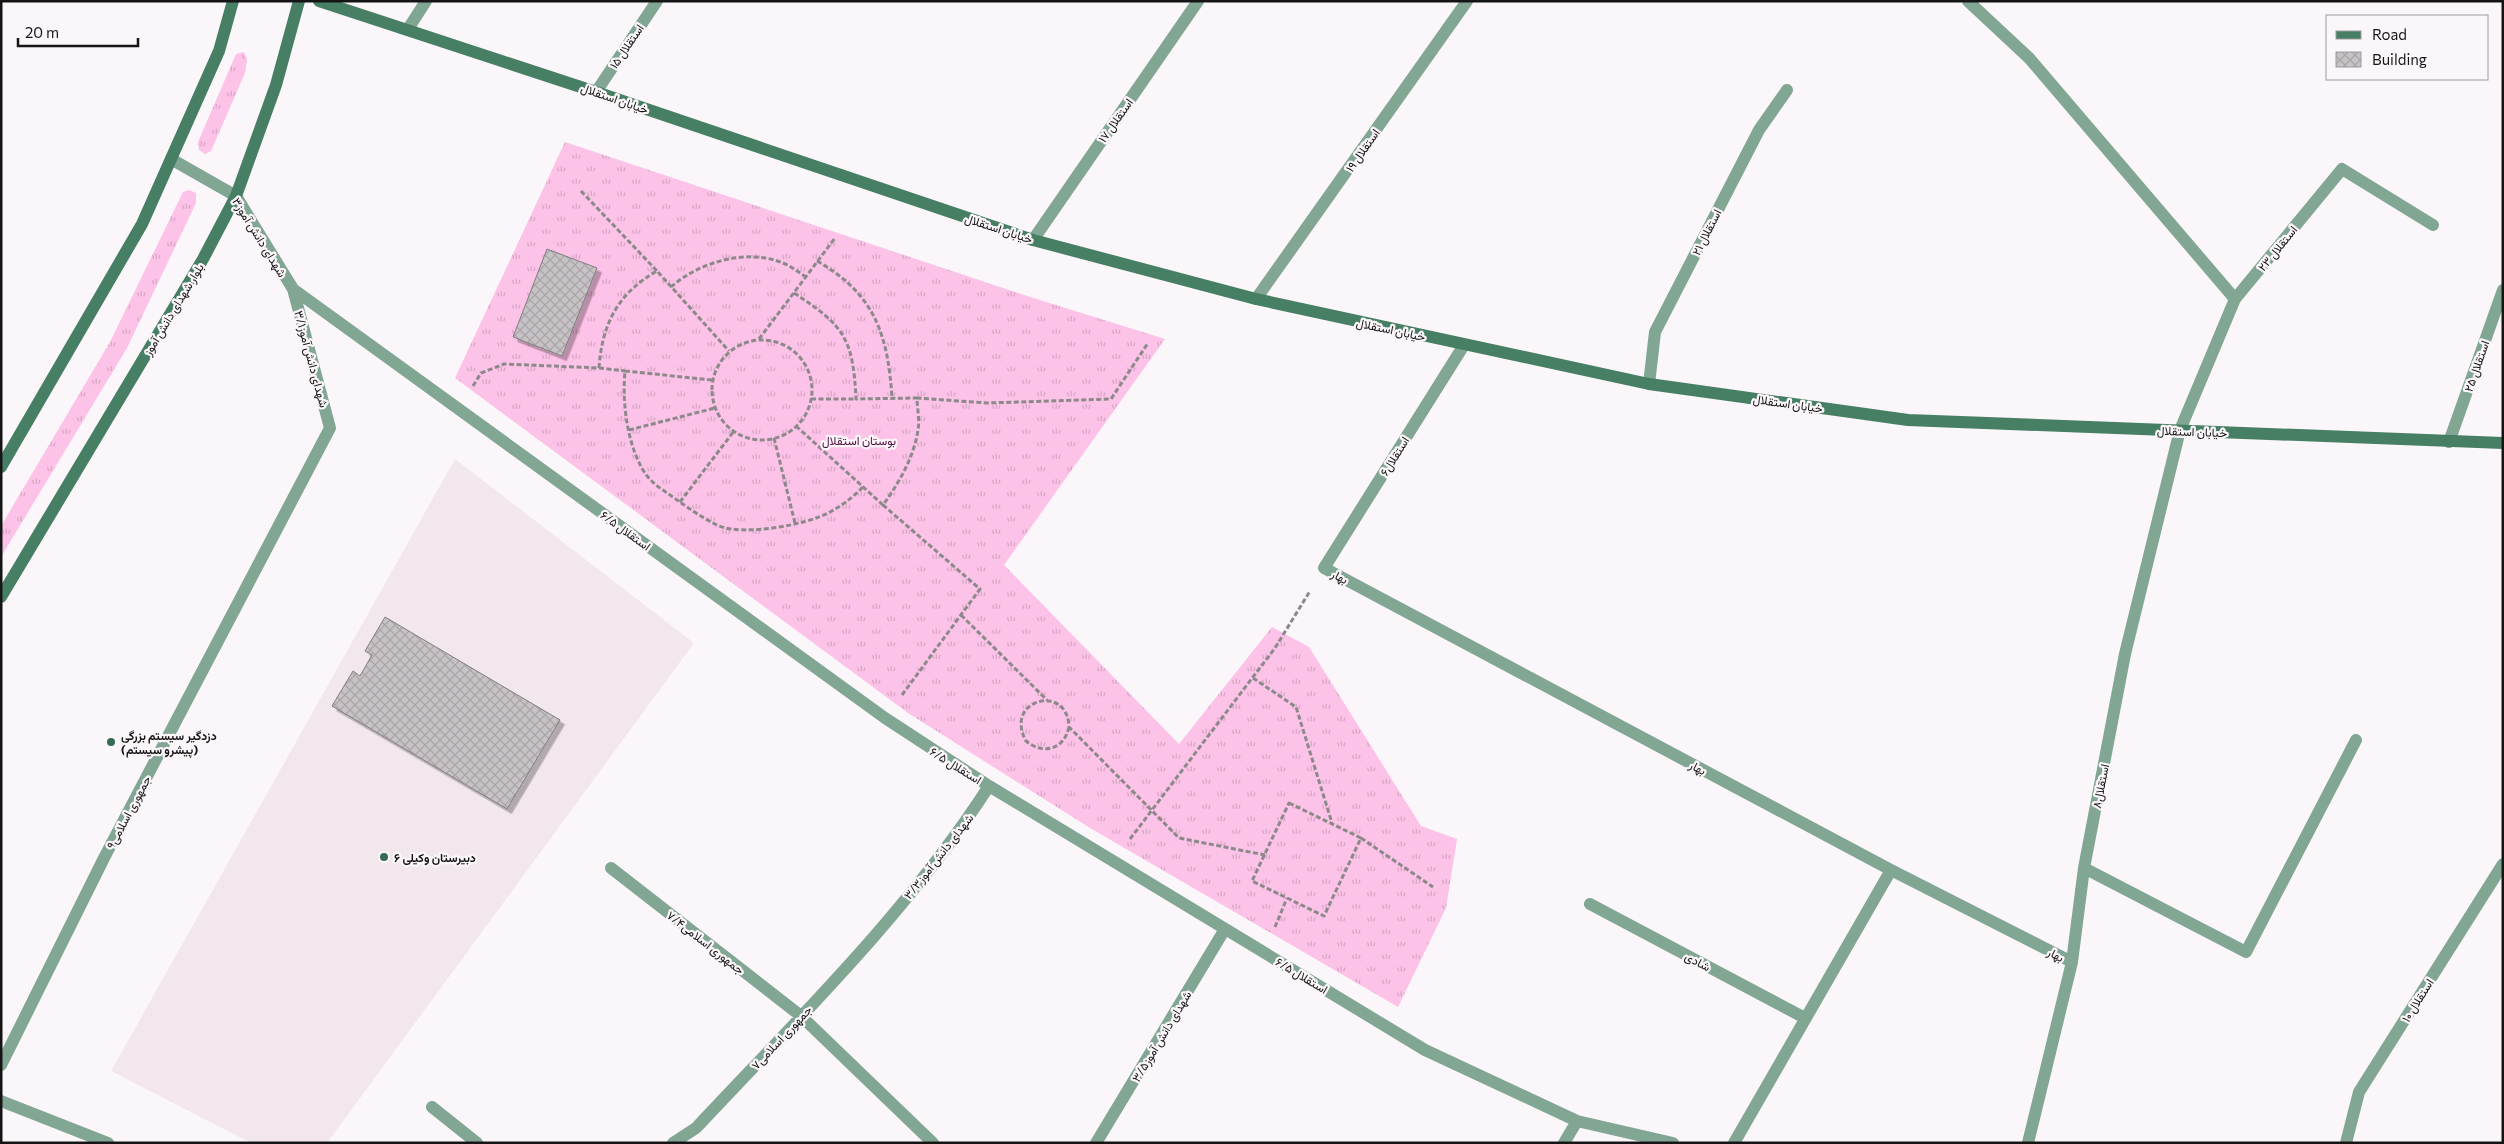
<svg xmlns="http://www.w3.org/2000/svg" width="2504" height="1144" font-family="Commissioner,Vazirmatn,sans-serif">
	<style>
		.built { fill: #f3e7ee }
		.grass { fill: url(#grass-tufts) }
		.building { fill: url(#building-cross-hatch); stroke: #7f7c7e; filter: url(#shadow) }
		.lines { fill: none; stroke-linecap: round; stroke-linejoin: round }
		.path { stroke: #8c898b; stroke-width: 3; stroke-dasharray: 5 2.5; stroke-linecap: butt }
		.lane { stroke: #82a694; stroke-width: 12 }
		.street { stroke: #82a694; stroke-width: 12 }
		.secondary { stroke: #477f65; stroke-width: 12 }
		.poi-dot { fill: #346c53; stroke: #fbf6f9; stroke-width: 2 }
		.labels { text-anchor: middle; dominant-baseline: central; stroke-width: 4.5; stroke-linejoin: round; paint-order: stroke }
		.street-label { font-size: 12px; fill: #161516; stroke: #fbf6f9 }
		.park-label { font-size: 12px; fill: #4d0d3c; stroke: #fbf6f9 }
		.poi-label { font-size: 12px; font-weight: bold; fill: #161516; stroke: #fbf6f9; text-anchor: start }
	</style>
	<defs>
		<pattern id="grass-tufts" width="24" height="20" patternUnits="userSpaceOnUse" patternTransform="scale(1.25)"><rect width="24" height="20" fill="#fcc2e7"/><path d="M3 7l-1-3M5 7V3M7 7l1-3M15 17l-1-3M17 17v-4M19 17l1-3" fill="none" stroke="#d7a6c5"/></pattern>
		<pattern id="building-cross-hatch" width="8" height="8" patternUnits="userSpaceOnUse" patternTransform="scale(1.25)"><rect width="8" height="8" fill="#c7c2c5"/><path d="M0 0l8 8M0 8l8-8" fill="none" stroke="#aaa6a8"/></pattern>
		<filter id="shadow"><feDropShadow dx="4.5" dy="4.5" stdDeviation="0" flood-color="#0004"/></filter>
	</defs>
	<rect width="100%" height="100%" fill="#fbf6f9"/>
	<!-- built -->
	<path class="built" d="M455,459L694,643L327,1143H251L111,1071Z"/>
	<!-- grass -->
	<path class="grass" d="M244,52L247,60L245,73L211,151L205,154L199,150L198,142L236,54Z
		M565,142L1027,296L1165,339L1004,565L1179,744L1272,627L1309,647L1421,826L1457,839L1446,908L1398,1007L1090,828L908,713L455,378Z
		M189,190L196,193V203L127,348L1,557V526L110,342L183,192Z"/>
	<!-- building -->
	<path class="building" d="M547,249L597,268L562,356L513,337Z
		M385,617L560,720L507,809L332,706L353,671L360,676L372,655L365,651Z"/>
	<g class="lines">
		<!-- path -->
		<path class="path" d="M581,191L657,271
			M817,261C875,294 888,335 892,398
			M671,287C699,262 747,248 783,263C791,266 798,272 806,277
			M794,293C845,326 853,339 856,399L917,398
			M759,339L835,238
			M712 390a50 50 0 1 1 100 0a50 50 0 1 1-100 0Z
			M599,368C602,324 618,293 657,271L729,351
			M712,380L625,371C622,402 627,443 643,470C651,484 665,491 677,500C690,509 704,519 719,526C744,536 807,525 830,512C843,505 853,497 863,487
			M473,386L481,373L504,364L599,368L625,371
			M811,399H856
			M796,426L883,505
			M629,430L715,408
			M774,438L795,523
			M680,502L734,431
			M961,615L1047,700
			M1253,678L1296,707L1332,823
			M902,695L980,589L883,505C899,483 914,457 918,430C920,420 917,408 917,398L987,403L1111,399L1148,343
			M1069,727C1064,750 1043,755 1026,741C1003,699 1068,683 1069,727L1179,838L1265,855
			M1289,803L1361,838L1324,916L1252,881Z
			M1361,838L1433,887
			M1130,839L1275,648L1310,591
			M1275,927L1287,898"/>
		<!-- lane -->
		<path class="lane" d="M1649,384L1655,332L1759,130L1787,90"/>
		<!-- street -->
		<path class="street" d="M1968,1L2029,58L2235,299
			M408,29L426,1
			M596,92L657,1
			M1033,240L1198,1
			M293,289L885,718L989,786L1425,1050L1577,1121L1673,1143
			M1256,299L1467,1
			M1464,345L1324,568L1891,870L2072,962
			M2449,442L2503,290
			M611,868L801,1016L933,1143
			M2084,868L2246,952L2356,740
			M1590,904L1805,1018
			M1,1065L104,858L330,428L293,289L236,196L171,159
			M1,1101L108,1143
			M432,1107L477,1143
			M673,1143L696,1128C798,1019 908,912 989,786
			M1096,1143L1225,929
			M1564,1143L1577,1121
			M1734,1143L1891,870
			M2028,1143L2072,962L2084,868L2125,654L2180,430L2235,299L2342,169L2433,225
			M2346,1143L2359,1092L2503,864"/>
		<!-- secondary -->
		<path class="secondary" d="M319,1L596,92L1033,240L1256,299L1649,384L1908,420L2503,443
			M1,467L142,224L219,51L233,1
			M1,597L203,259L236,196L276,85L299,1"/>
	</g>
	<!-- markers -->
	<g class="poi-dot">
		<circle cx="111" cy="742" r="5"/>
		<circle cx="384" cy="857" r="5"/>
	</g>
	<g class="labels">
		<!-- street labels -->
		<g class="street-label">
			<text transform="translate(626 46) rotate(-56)">استقلال ۱۵</text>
			<text transform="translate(615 98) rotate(19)">خیابان استقلال</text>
			<text transform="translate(1115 120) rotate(-55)">استقلال ۱۷</text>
			<text transform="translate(1362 150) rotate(-55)">استقلال ۱۹</text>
			<text transform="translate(999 228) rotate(18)">خیابان استقلال</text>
			<text transform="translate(1706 232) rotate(-63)">استقلال ۲۱</text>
			<text transform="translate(260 237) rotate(58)">شهدای دانش آموز۳</text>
			<text transform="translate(2277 248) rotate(-51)">استقلال ۲۳</text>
			<text transform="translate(173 309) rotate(-59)">بلوار شهدای دانش آموز</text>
			<text transform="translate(1391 329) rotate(12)">خیابان استقلال</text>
			<text transform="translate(312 359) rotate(75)">شهدای دانش آموز۳/۱</text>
			<text transform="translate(2476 366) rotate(-71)">استقلال ۲۵</text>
			<text transform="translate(1788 403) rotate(8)">خیابان استقلال</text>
			<text transform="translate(2192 431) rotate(2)">خیابان استقلال</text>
			<text transform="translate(1394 456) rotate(-58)">استقلال۶</text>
			<text transform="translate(626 530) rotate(36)">استقلال ۶/۵</text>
			<text transform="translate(1340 576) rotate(28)">بهار</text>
			<text transform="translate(956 765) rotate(32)">استقلال ۶/۵</text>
			<text transform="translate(1698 767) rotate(28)">بهار</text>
			<text transform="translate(2100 786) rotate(-79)">استقلال۸</text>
			<text transform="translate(128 812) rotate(-62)">جمهوری اسلامی۹</text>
			<text transform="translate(938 856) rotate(-52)">شهدای دانش آموز۳/۳</text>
			<text transform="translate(706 942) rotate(38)">جمهوری اسلامی۷/۴</text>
			<text transform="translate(2056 954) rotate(27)">بهار</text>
			<text transform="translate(1698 961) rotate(28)">شادی</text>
			<text transform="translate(1302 975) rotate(31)">استقلال ۶/۵</text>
			<text transform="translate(2417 1000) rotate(-58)">استقلال ۱۰</text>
			<text transform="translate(1161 1036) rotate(-59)">شهدای دانش آموز۳/۵</text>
			<text transform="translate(781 1037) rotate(-47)">جمهوری اسلامی۷</text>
		</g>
		<!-- park labels -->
		<g class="park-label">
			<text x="859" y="440">بوستان استقلال</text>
		</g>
		<!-- poi labels -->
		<g class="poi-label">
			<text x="121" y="735">دزدگیر سیستم بزرگی<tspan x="121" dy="14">(پیشرو سیستم)</tspan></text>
			<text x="394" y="857">دبیرستان وکیلی ۶</text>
		</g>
	</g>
	<!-- border -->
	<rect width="2504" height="1144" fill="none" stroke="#161516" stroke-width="5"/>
	<!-- legend -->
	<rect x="2326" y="15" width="162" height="65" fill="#fbf6f9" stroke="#9f9c9e"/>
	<rect x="2336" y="31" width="25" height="8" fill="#477f65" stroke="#9f9c9e"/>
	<text x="2372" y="40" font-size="15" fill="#161516">Road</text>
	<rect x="2336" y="52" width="25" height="15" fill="url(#building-cross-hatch)" stroke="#9f9c9e"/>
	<text x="2372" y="65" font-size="15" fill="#161516">Building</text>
	<!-- scale -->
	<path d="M18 38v8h120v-8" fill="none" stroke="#161516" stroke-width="2.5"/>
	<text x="25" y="38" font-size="15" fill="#161516" stroke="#fbf6f9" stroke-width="4" paint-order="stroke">20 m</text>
</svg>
